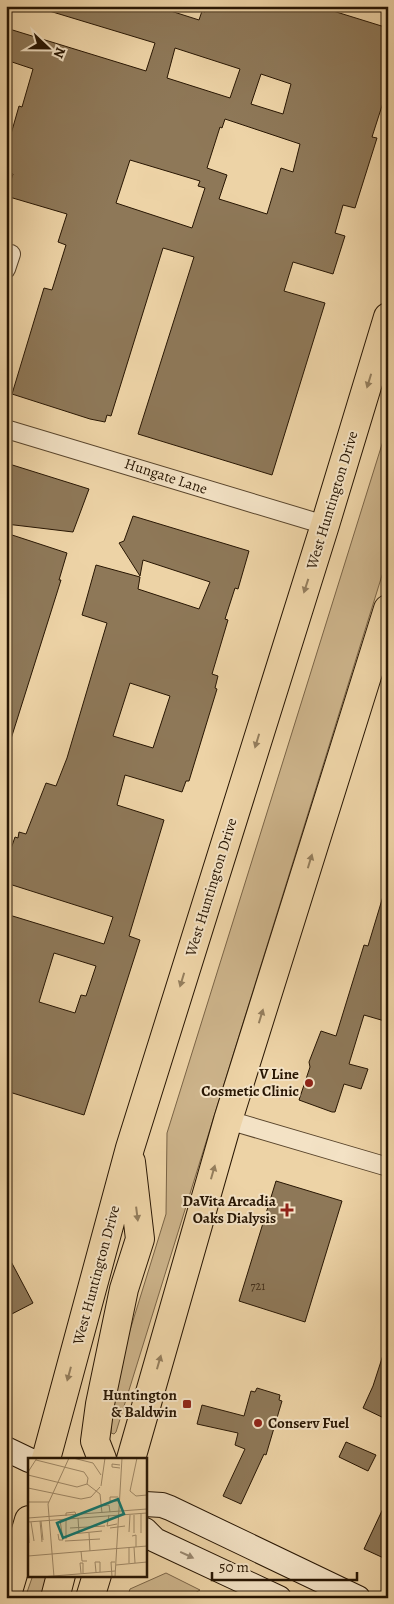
<svg xmlns="http://www.w3.org/2000/svg" width="394" height="1604" font-family="Alegreya,serif">
	<style>
		.green { fill: #ccb38a; stroke: #7a6446 }
		.building { fill: #8e7858; stroke: #281603; fill-rule: evenodd }
		.lines { fill: none; stroke-linecap: round; stroke-linejoin: round }
		.minor-casing { stroke: #59452c; stroke-width: 20 }
		.secondary-casing { stroke: #281603; stroke-width: 26 }
		.primary-casing { stroke: #281603; stroke-width: 30 }
		.minor { stroke: #f3e2c5; stroke-width: 18 }
		.secondary { stroke: #f3e2c5; stroke-width: 24 }
		.primary { stroke: #edd3a6; stroke-width: 28 }
		.oneway { fill: #947e5d }
		.oneway2 { fill: #98866e }
		.poi-dot { fill: #8f2418; stroke: #f3e2c5; stroke-width: 2 }
		.labels { text-anchor: middle; dominant-baseline: central; stroke-width: 4; stroke-linejoin: round; paint-order: stroke }
		.number-label { font-size: 12px; fill: #422e18 }
		.street-label { font-size: 15px; fill: #281603; stroke: #f3e2c5 }
		.poi-label { font-size: 15px; font-weight: bold; fill: #281603; stroke: #f3e2c5; text-anchor: end }
		.inset-road { fill: none; stroke: #9e8765; stroke-width: 1 }
		.view { fill: #0f766e; fill-opacity: 0.15; stroke: #0f766e; stroke-width: 2.5 }
		.inset-edge { fill: none; stroke: #281603; stroke-width: 2.5 }
	</style>
	<rect width="100%" height="100%" fill="#edd3a6"/>
	<filter id="stains"><feTurbulence type="fractalNoise" baseFrequency=".004" numOctaves="4"/><feColorMatrix values="0 0 0 0 .2 0 0 0 0 .09 0 0 0 0 .02 0 0 0 .5 -.17"/></filter>
	<radialGradient id="worn" r=".72"><stop offset=".6" stop-color="#630" stop-opacity="0"/><stop offset="1" stop-color="#630" stop-opacity=".3"/></radialGradient>
	<!-- green -->
	<path class="green" d="M388,425V556L116,1432L114,1434L111,1433L114,1382L166,1214L167,1133Z
		M166,1573L200,1590L187,1598H127L130,1589Z
		M33,1575H49L43,1598H25Z"/>
	<!-- building -->
	<path class="building" d="M47,6H155L199,20L202,11L205,12L207,6H317L388,28V87L372,137L377,138L355,208L343,205L335,233L345,236L333,274L293,262L284,291L325,303L272,475L138,434L194,257L163,248L111,416L107,415L105,422L90,419L12,394L44,288L52,290L66,245L58,242L67,214L6,196L13,174L6,172V132L11,134L19,106L22,107L33,69L6,60V28L146,71L155,43L46,10ZM175,48L240,69L230,98L167,78ZM261,74L291,84L283,114L251,104ZM225,119L300,144L293,172L281,168L267,214L219,199L227,175L207,168L220,127L222,128ZM130,160L200,181L198,186L205,188L192,228L116,203Z
		M6,463L89,489L73,532L6,524Z
		M133,516L249,551L238,589L235,588L225,619L228,620L212,674L218,676L215,688L217,689L189,781H186L182,792L125,775L117,805L164,820L129,936L140,940L84,1115L6,1091V914L104,944L113,917L6,883V863L15,837L18,838L19,832L26,834L46,783L56,786L67,758L107,623L82,615L96,565L140,577L138,589L199,609L210,582L143,560L140,576L119,543L124,541ZM130,683L170,696L153,748L113,736ZM54,953L96,966L86,996L81,995L75,1013L39,1002Z
		M6,533L67,553L59,580H61L10,742H6Z
		M384,893H388V1022L364,1015L349,1064L368,1069L361,1089L344,1084L335,1112H332L299,1100L310,1067L309,1062L321,1031L336,1036L364,945L368,946Z
		M276,1181L342,1201L305,1322L239,1301Z
		M6,1252L33,1303L6,1317Z
		M384,1352H388V1420L363,1408L373,1386Z
		M257,1388L280,1395L279,1400L282,1401L266,1455L264,1454L241,1504L223,1496L245,1449L235,1445L238,1433L197,1424L202,1405L244,1416L251,1391L255,1392Z
		M346,1442L376,1455L368,1471L339,1457Z
		M388,1498V1560L364,1549Z"/>
	<g class="lines">
		<defs>
			<path id="minor" d="M6,269L11,254
				M6,429L325,525
				M228,1120L388,1167"/>
			<path id="secondary" d="M6,1449L29,1460
				M145,1504L162,1505L170,1508L358,1598
				M145,1530L155,1540L279,1598"/>
			<path id="primary" d="M46,1459L130,1148L325,525L388,317
				M102,1459L95,1441L100,1404L124,1289L140,1239L131,1162
				M131,1459L228,1120L388,609
				M6,1598L29,1520
				M55,1598L61,1575
				M90,1598L97,1575"/>
		</defs>
		<!-- minor casing -->
		<use href="#minor" class="minor-casing"/>
		<!-- secondary casing -->
		<use href="#secondary" class="secondary-casing"/>
		<!-- primary casing -->
		<use href="#primary" class="primary-casing"/>
		<!-- minor -->
		<use href="#minor" class="minor"/>
		<!-- secondary -->
		<use href="#secondary" class="secondary"/>
		<!-- primary -->
		<use href="#primary" class="primary"/>
	</g>
	<!-- one-way arrows -->
	<defs><path id="oneway-solid" d="M-6-.8H1V-3.2L6.5 0L1 3.2V.8H-6Z" transform="scale(1.25)"/></defs>
	<g class="oneway">
		<use href="#oneway-solid" transform="translate(369 381) rotate(107)"/>
		<use href="#oneway-solid" transform="translate(306 586) rotate(108)"/>
		<use href="#oneway-solid" transform="translate(257 741) rotate(107)"/>
		<use href="#oneway-solid" transform="translate(310 861) rotate(-73)"/>
		<use href="#oneway-solid" transform="translate(182 980) rotate(107)"/>
		<use href="#oneway-solid" transform="translate(261 1016) rotate(-73)"/>
		<use href="#oneway-solid" transform="translate(213 1172) rotate(-74)"/>
		<use href="#oneway-solid" transform="translate(137 1214) rotate(83)"/>
		<use href="#oneway-solid" transform="translate(159 1362) rotate(-74)"/>
		<use href="#oneway-solid" transform="translate(69 1374) rotate(105)"/>
	</g>
	<use class="oneway2" href="#oneway-solid" transform="translate(187 1555) rotate(25)"/>
	<!-- markers -->
	<g class="poi-dot">
		<circle cx="309" cy="1083" r="5"/>
		<path d="M284.5 1202.5h5v5h5v5h-5v5h-5v-5h-5v-5h5z"/>
		<rect x="182" y="1399" width="10" height="10" rx="2.5"/>
		<circle cx="258" cy="1423" r="5"/>
	</g>
	<g class="labels">
		<!-- number labels -->
		<g class="number-label">
			<text x="258" y="1286">721</text>
		</g>
		<!-- street labels -->
		<g class="street-label">
			<text transform="translate(166 476) rotate(18)">Hungate Lane</text>
			<text transform="translate(332 500) rotate(-73)">West Huntington Drive</text>
			<text transform="translate(211 887) rotate(-73)">West Huntington Drive</text>
			<text transform="translate(96 1275) rotate(-75)">West Huntington Drive</text>
		</g>
		<!-- poi labels -->
		<g class="poi-label">
			<text x="299" y="1074">V Line<tspan x="299" dy="17">Cosmetic Clinic</tspan></text>
			<text x="276" y="1201">DaVita Arcadia<tspan x="276" dy="17">Oaks Dialysis</tspan></text>
			<text x="177" y="1395">Huntington<tspan x="177" dy="17">&amp; Baldwin</tspan></text>
			<text x="268" y="1423" text-anchor="start">Conserv Fuel</text>
		</g>
	</g>
	<!-- overview -->
	<g transform="translate(28 1458)">
		<rect width="119" height="119" fill="#edd3a6"/>
		<path class="inset-road" d="M45,0L65,5L73,17M109,0L102,33L108,38L119,37M8,2L56,14L60,20L59,26M92,10L84,9V6L92,7M0,14L9,0M0,17L49,29L59,26L72,36M73,28L77,0M0,30L53,41L63,39L72,29M72,36L74,55M90,43H82V39H90M0,44H21M73,48L81,47L82,54M119,55V73M113,56V75M81,57L79,68L89,66M38,58V55L47,54L48,57M0,60L119,51M50,60L51,75M12,63L14,84M13,63L15,82M0,64L1,85M0,64L119,55M3,64L6,83M42,70L77,68M82,70L97,68M101,74L102,57M61,75L62,93M106,75V57M30,76L31,82H35L32,62M44,76L74,73M104,78L108,77V89M38,81V61M37,83L72,81M101,89V105M106,89L107,105M53,93L54,103H59M0,98L119,88M88,107L119,104M68,114L67,104H72V114M53,115L52,105H55V115M13,119L87,113M26,119L20,46L41,0M84,119L83,104H87M87,119L94,0"/>
		<path class="view" d="M90,41L96,56L35,80L29,65Z"/>
		<rect width="119" height="119" class="inset-edge"/>
	</g>
	<!-- margin -->
	<rect width="394" height="1604" fill="none" stroke="#edd3a6" stroke-width="25"/>
	<rect x="8" y="8" width="379" height="1589" fill="none" stroke="#281603" stroke-width="2.5"/>
	<rect x="12" y="12" width="369" height="1579" fill="none" stroke="#281603"/>
	<!-- north arrow -->
	<g transform="translate(48 48) rotate(112)" stroke="#f3e2c5" stroke-width="4" paint-order="stroke">
	<path d="M0-4L9 19L0 12L-9 19Z" fill="#281603"/>
	<text y="-8" font-size="14" font-weight="bold" text-anchor="middle" fill="#281603">N</text>
	</g>
	<!-- scale -->
	<path d="M212 1572v8h145v-8" fill="none" stroke="#281603" stroke-width="2.5"/>
	<text x="219" y="1572" font-size="15" fill="#281603" stroke="#f3e2c5" stroke-width="4" paint-order="stroke">50 m</text>
	<rect width="100%" height="100%" filter="url(#stains)"/>
	<rect width="100%" height="100%" fill="url(#worn)"/>
</svg>
